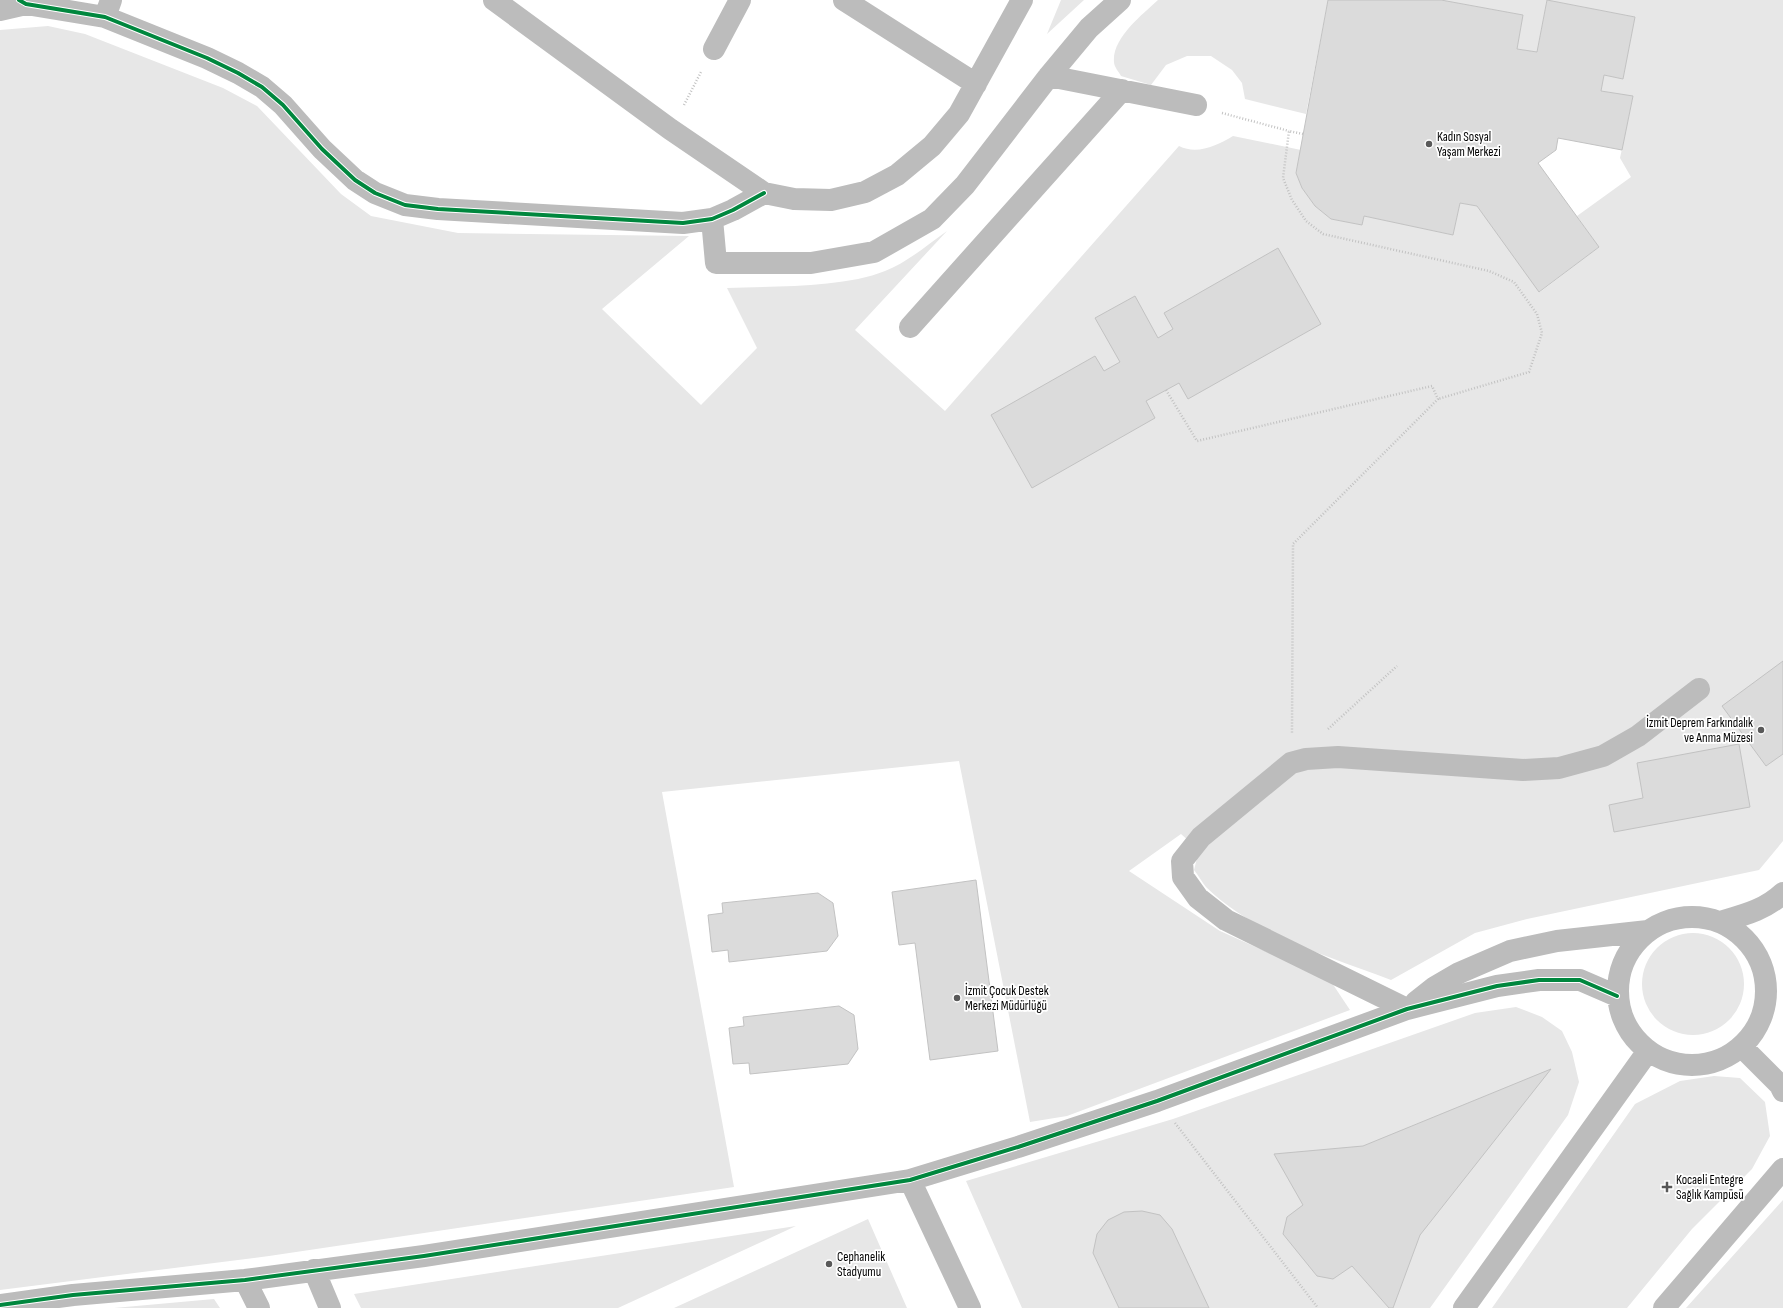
<svg xmlns="http://www.w3.org/2000/svg" width="1783" height="1308" font-family="'Sofia Sans Condensed',sans-serif">
	<style>
		.green { fill: #e7e7e7 }
		.building { fill: #dbdbdb; stroke: #c2c2c2 }
		.lines { fill: none; stroke-linecap: round; stroke-linejoin: round }
		.path { stroke: #c2c2c2; stroke-width: 2.5; stroke-dasharray: 1 2; stroke-linecap: butt }
		.minor { stroke: #bcbcbc; stroke-width: 22 }
		.cycleway-casing { stroke: #fff; stroke-width: 6 }
		.cycleway { stroke: #00873e; stroke-width: 4 }
		.poi-dot { fill: #595959; stroke: #fff; stroke-width: 1.5 }
		.labels { text-anchor: middle; dominant-baseline: central; stroke-width: 3.5; stroke-linejoin: round; paint-order: stroke }
		.poi-label { font-size: 13px; fill: #000; stroke: #fff; text-anchor: start }
	</style>
	<rect width="100%" height="100%" fill="#fff"/>
	<!-- green -->
	<path class="green" d="M1061,0H1084L1047,34Z
		M1158,0H1328L1306,114L1245,99L1242,83L1232,70L1211,56H1187L1166,65L1151,85L1121,76C1119,72 1114,67 1114,62C1112,38 1142,15 1158,0Z
		M1441,0H1783V841L1759,870L1527,919L1475,933L1391,980C1327,956 1257,936 1206,887C1202,882 1198,875 1194,870L1199,850L1181,834L1129,871L1220,931L1330,980L1350,1010L1067,1116L1030,1122L959,761L662,792L734,1187L269,1256L0,1290V30L48,26L85,34L223,88L257,106L341,194L371,216L458,233L689,236L602,309L701,405L757,348L727,288C774,286 843,288 885,271C908,262 927,245 947,231L855,330L945,411L1179,146C1197,155 1216,146 1233,136L1301,150L1296,173L1302,188L1315,206L1331,219L1362,225L1364,216L1453,235L1460,203L1477,206L1540,292L1599,247L1577,216L1631,177L1620,158L1633,97L1601,91L1604,75L1623,79L1635,17L1547,0L1537,52L1517,49L1523,15Z
		M1642 984a51 51 0 1 1 102 0a51 51 0 1 1-102 0Z
		M1516,1007L1542,1017L1562,1031L1572,1052L1579,1082L1568,1115L1430,1308H1022L966,1181L1173,1119L1475,1013Z
		M1714,1076L1740,1078L1765,1102L1770,1136L1752,1169L1692,1229L1627,1308H1492L1635,1104L1680,1081Z
		M1783,1200V1308H1686Z
		M868,1219L907,1308H674Z
		M796,1226L618,1308H361L354,1294Z
		M214,1299L220,1308H114Z"/>
	<!-- building -->
	<path class="building" d="M1328,0H1441L1523,15L1517,49L1537,52L1547,0L1635,17L1623,79L1604,75L1601,91L1633,96L1622,150L1558,138L1556,150L1538,163L1599,247L1539,292L1477,206L1460,203L1453,235L1364,216L1362,225L1331,219L1315,206L1302,188L1296,173Z
		M1278,248L1321,324L1188,399L1179,383L1146,401L1155,418L1032,488L991,415L1095,356L1104,371L1120,362L1095,318L1135,296L1158,338L1173,329L1164,313Z
		M1783,661V754L1766,766L1722,706Z
		M1739,744L1750,807L1614,832L1609,805L1643,798L1637,763Z
		M976,880L998,1051L930,1060L915,943L899,945L892,892Z
		M818,893L833,903L838,936L827,951L729,962L728,950L712,952L708,915L723,913L722,903Z
		M839,1006L854,1015L858,1049L848,1064L750,1074L749,1063L733,1064L729,1028L744,1026L743,1017Z
		M1551,1069L1420,1235L1393,1308H1389L1352,1266L1333,1279L1317,1276L1283,1234L1287,1217L1303,1205L1274,1154L1363,1146Z
		M1142,1211L1160,1215L1172,1229L1209,1308H1119L1093,1253L1097,1234L1108,1220L1124,1212Z"/>
	<g class="lines">
		<!-- path -->
		<path class="path" d="M684,105L701,72
			M1222,113L1289,131
			M1303,134L1289,131L1283,178L1292,200L1306,221L1323,234L1489,271L1514,282L1537,314L1542,333L1529,372L1438,399
			M1166,390L1197,441L1432,386L1438,399L1293,544L1292,733
			M1328,729L1397,666
			M1175,1123L1318,1308"/>
		<!-- minor -->
		<path class="minor" d="M19,0L26,4L105,17L207,58L238,73L262,87L283,105L322,149L355,180L375,193L405,205L438,209L683,223L712,219L733,210L764,193
			M494,0L670,129L764,193L794,199L831,200L865,192L897,175L932,146L959,114L1022,0
			M844,0L976,84
			M0,10L26,4
			M105,17L111,0
			M714,49L740,0
			M1049,76L1196,105
			M712,219L716,263H811L874,252L932,219L965,185L1049,76L1089,28L1120,0
			M910,327L1122,90
			M1618 991a74 74 0 1 1 148 0a74 74 0 1 1-148 0Z
			M1720,922C1744,915 1765,910 1783,893
			M1416,1002L1435,987L1459,973L1510,951L1557,941L1648,931
			M1407,1009L1226,920L1198,898L1183,877L1182,861L1201,837L1291,763L1306,759L1338,757L1523,770L1559,768L1603,756L1638,736L1699,689
			M1742,1047L1780,1085L1783,1091
			M910,1180L970,1308
			M314,1270L330,1308
			M245,1280L259,1308
			M0,1305L73,1295L245,1280L424,1256L910,1180L1018,1147L1157,1101L1407,1009L1497,986L1539,980H1580L1617,996
			M1464,1308L1648,1051
			M1664,1308L1783,1169"/>
		<defs>
			<path id="cycleway" d="M19,0L26,4L105,17L207,58L238,73L262,87L283,105L322,149L355,180L375,193L405,205L438,209L683,223L712,219L733,210L764,193
				M0,1305L73,1295L245,1280L424,1256L910,1180L1018,1147L1157,1101L1407,1009L1497,986L1539,980H1580L1617,996"/>
		</defs>
		<!-- cycleway casing -->
		<use href="#cycleway" class="cycleway-casing"/>
		<!-- cycleway -->
		<use href="#cycleway" class="cycleway"/>
	</g>
	<!-- markers -->
	<g class="poi-dot">
		<circle cx="1429" cy="144" r="4"/>
		<circle cx="1761" cy="730" r="4"/>
		<circle cx="957" cy="998" r="4"/>
		<path d="M1665 1181h4v4h4v4h-4v4h-4v-4h-4v-4h4z"/>
		<circle cx="829" cy="1264" r="4"/>
	</g>
	<g class="labels">
		<!-- poi labels -->
		<g class="poi-label">
			<text x="1437" y="137">Kadın Sosyal<tspan x="1437" dy="15">Yaşam Merkezi</tspan></text>
			<text x="1753" y="723" text-anchor="end">İzmit Deprem Farkındalık<tspan x="1753" dy="15">ve Anma Müzesi</tspan></text>
			<text x="965" y="991">İzmit Çocuk Destek<tspan x="965" dy="15">Merkezi Müdürlüğü</tspan></text>
			<text x="1676" y="1180">Kocaeli Entegre<tspan x="1676" dy="15">Sağlık Kampüsü</tspan></text>
			<text x="837" y="1257">Cephanelik<tspan x="837" dy="15">Stadyumu</tspan></text>
		</g>
	</g>
</svg>
